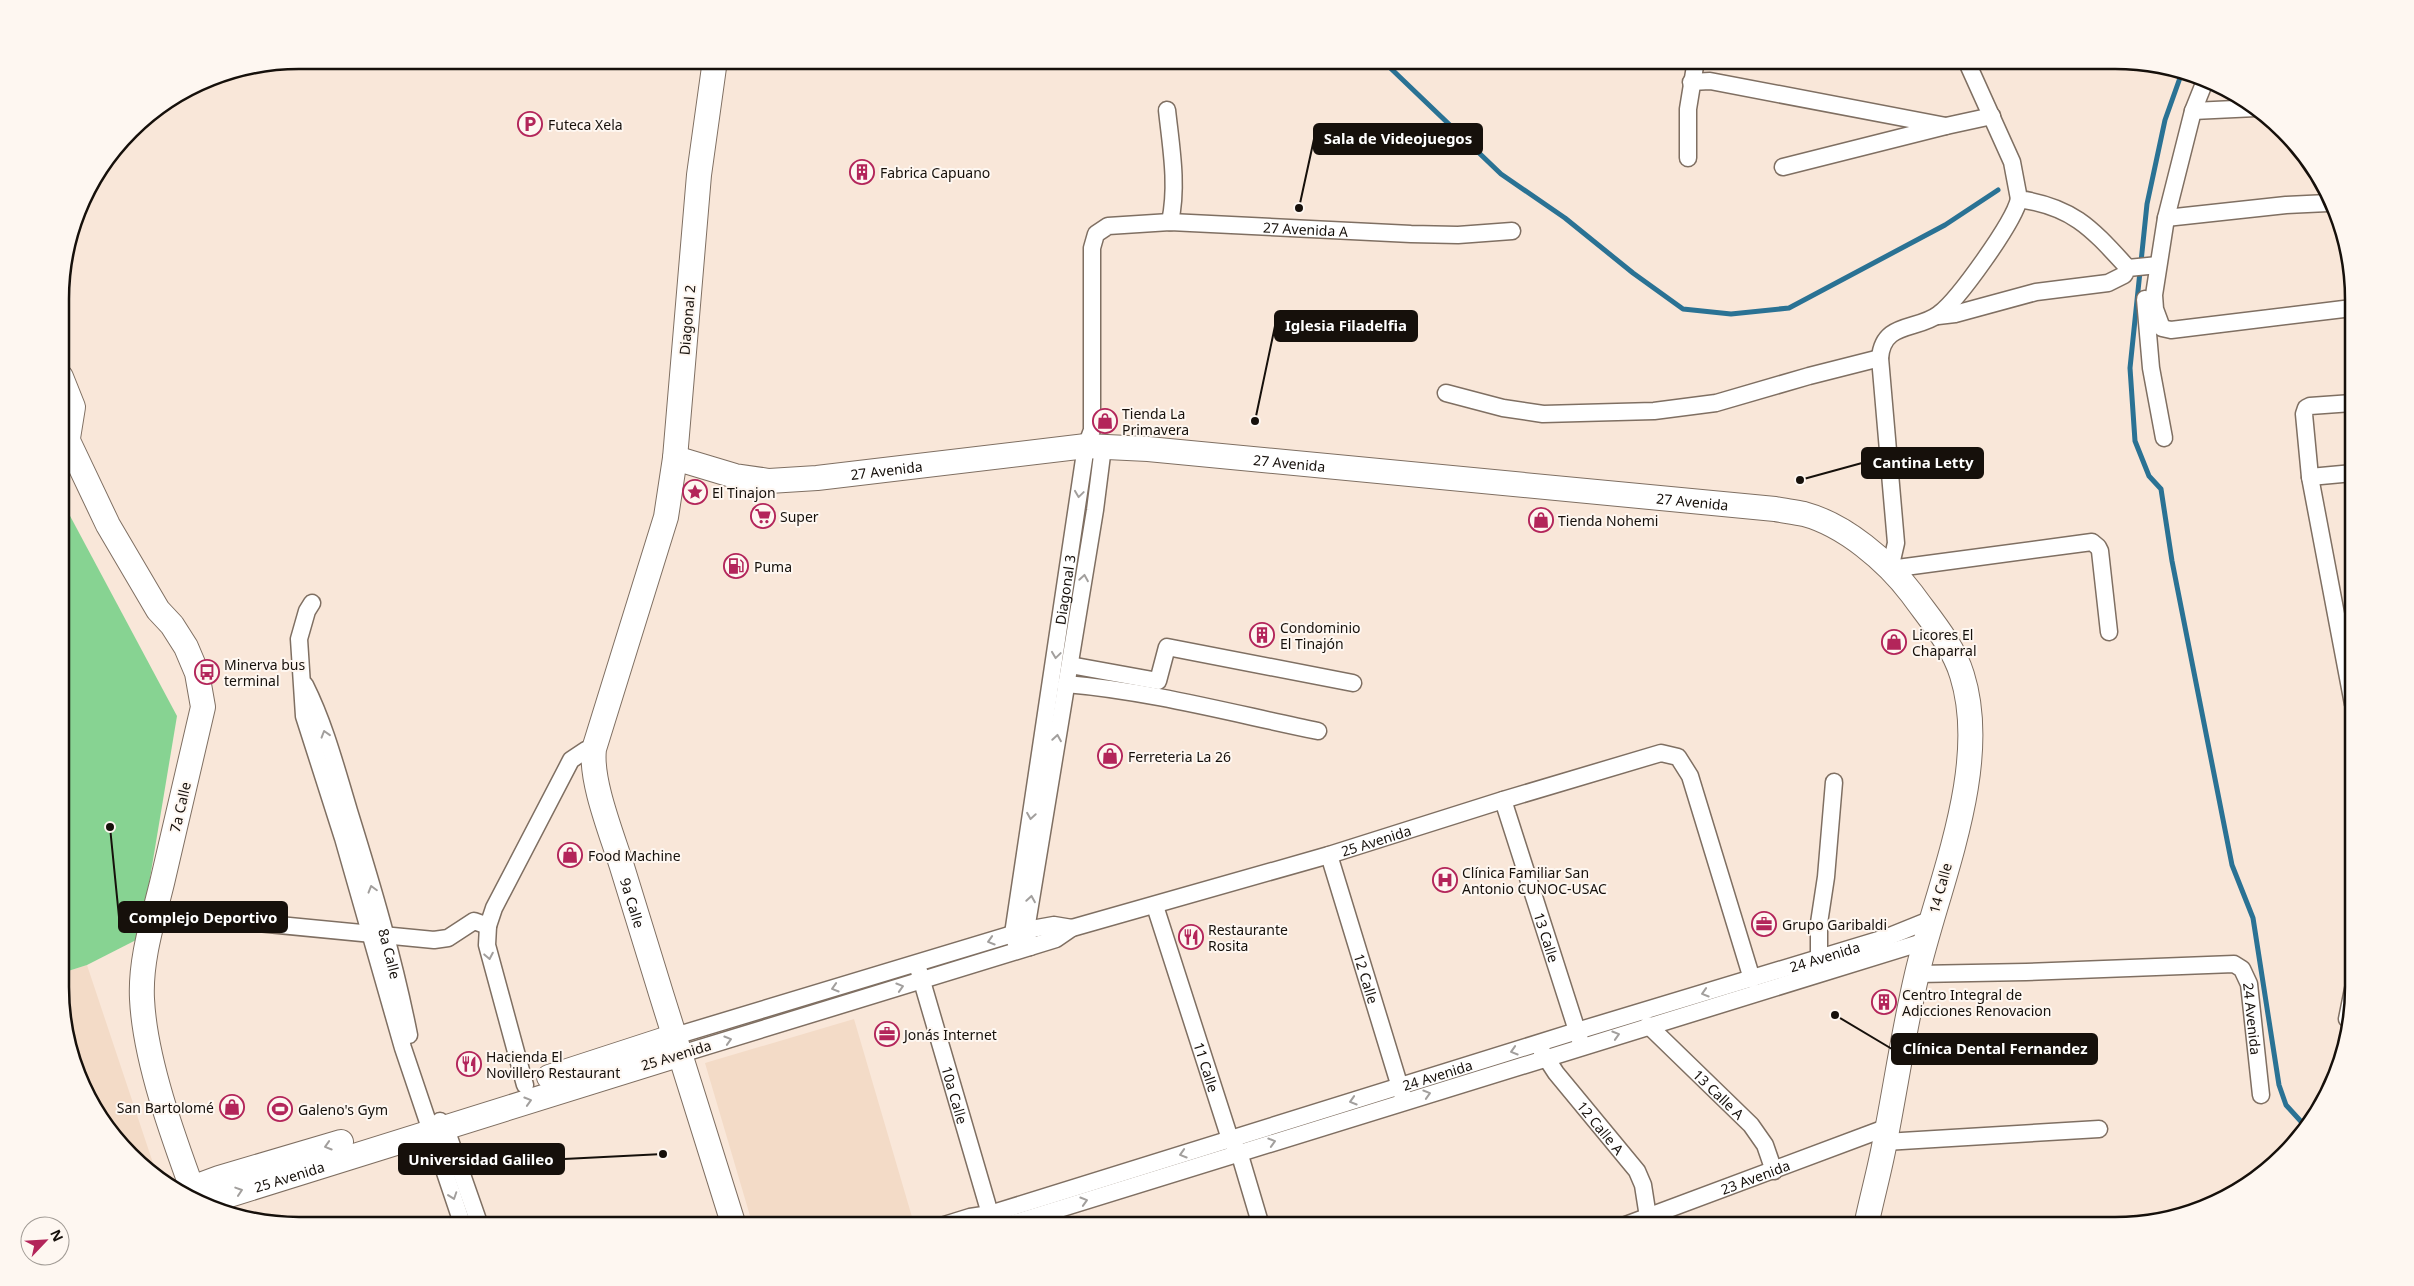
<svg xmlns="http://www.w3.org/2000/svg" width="2414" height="1286" font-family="'Noto Sans',sans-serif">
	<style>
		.built { fill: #f3dbc7 }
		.garden { fill: #87d392 }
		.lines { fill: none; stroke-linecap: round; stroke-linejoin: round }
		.stream { stroke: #2a7294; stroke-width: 5 }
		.street-casing { stroke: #7f6f62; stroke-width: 19 }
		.secondary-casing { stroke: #7f6f62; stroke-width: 26 }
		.street { stroke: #fff; stroke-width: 16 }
		.secondary { stroke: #fff; stroke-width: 24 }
		.oneway { stroke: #a29f9d }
		.labels { text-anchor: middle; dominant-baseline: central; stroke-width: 4; stroke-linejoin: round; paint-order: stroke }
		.poi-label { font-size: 14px; fill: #16100b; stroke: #fef7f1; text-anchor: start }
		.street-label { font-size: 14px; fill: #16100b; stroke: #fef7f1 }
		.rim { fill: none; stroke: #16100b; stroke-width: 2.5 }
		.leader { fill: none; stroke: #16100b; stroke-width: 2 }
		.callout-dot { fill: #16100b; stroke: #fef7f1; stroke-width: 2 }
		.callout { fill: #16100b; stroke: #16100b; stroke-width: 2 }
		.callout-label { font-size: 15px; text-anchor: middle; font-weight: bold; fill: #fff }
	</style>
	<rect width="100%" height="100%" fill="#f9e7d9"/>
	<!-- built -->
	<path class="built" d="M87,965L155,1169L148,1171L141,1167L100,1120L62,1019V973Z
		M854,1019L912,1217L881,1226H753L705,1063Z"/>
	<!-- garden -->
	<path class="garden" d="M61,499L177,716L140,938L87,965L62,973Z"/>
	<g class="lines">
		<!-- stream -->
		<path class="stream" d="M1382,60L1501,174L1565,218L1633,273L1683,309L1731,314L1789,308L1945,225L1998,190
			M2181,75L2165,120L2147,204L2130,368L2135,441L2149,476L2161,489L2172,561L2232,865L2253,918L2279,1085L2286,1105L2306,1127"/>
		<defs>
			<g id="street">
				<path d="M1966,60L2012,162L2019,199C2074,207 2092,229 2128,268"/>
				<path d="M2205,81L2193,111L2166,218L2154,295L2155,309L2162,328L2171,330L2352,308"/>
				<path d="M1691,82L1710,81L1946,126"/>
				<path d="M1167,110C1171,147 1178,185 1170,222"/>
				<path d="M2193,111L2256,108"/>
				<path d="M1688,158V109L1696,60"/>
				<path d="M1783,167L1946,126L1992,116"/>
				<path d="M2019,199C2014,222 1958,300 1939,314C1917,331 1883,321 1880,358L1896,543L1890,569L2092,542L2098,547L2100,551L2109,632"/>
				<path d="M2166,218L2286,205L2328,203"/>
				<path d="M2145,299L2151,368L2164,438"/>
				<path d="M1938,316L1955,314L2036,292L2108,283L2124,275L2128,268L2158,265"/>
				<path d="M1446,393L1503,408L1543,414L1654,411L1716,403L1809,376L1880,358"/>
				<path d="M2352,403L2310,406L2306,408L2304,414L2310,477L2353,704"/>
				<path d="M2310,477L2353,473"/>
				<path d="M312,603L307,611L299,639L304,716L343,838L403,1048L463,1226"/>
				<path d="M1070,665L1158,681L1167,647L1353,683"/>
				<path d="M1066,684C1150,691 1235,714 1318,731"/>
				<path id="s1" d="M305,685C325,725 336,768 349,811C372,885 394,959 409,1035"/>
				<path id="s2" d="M1503,800L1580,1040"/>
				<path id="s3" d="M1329,855L1403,1097"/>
				<path id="s4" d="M1155,906L1230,1139L1239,1152L1261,1226"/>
				<path d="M155,913L434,940L448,938L474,921L488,926"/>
				<path d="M1030,947L1026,930L1095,510L1103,447"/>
				<path id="s5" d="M1018,950L1013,934L1086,446L1092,430V248L1096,234L1108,226L1170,222L1411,234L1458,235L1512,231"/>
				<path d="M1819,958V923L1826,877L1834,782"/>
				<path id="s6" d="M919,971L993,1224"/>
				<path id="s7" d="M1917,974L2026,972L2234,964L2242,969L2249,984L2261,1095"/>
				<path d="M2347,1019L2354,984"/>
				<path id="s8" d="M1648,1025L1751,1125L1765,1145L1774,1171"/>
				<path d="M675,1036L1026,930L1054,925L1072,928"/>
				<path id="s9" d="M1541,1050L1556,1073L1637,1171L1643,1185L1648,1217"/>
				<path id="s10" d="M681,1054L1056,939L1072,928L1329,855L1503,800L1661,753L1678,757L1690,776L1752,979"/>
				<path d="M525,1085L487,945L488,926L494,908L571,760L586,750L594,749"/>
				<path d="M440,1121L445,1126L480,1226"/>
				<path d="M1885,1142L2099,1129"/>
				<path id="s11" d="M941,1226L970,1217L990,1214L1577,1031L1885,938L1932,919"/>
				<path d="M1004,1226L1926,941"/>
				<path id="s12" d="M1623,1226L1888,1127"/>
			</g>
			<g id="secondary">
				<path id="s13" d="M715,60L699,175L675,458L666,517L594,749C590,782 613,837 623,870C659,989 697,1107 734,1226"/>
				<path d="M61,377L73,407L68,438"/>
				<path d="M61,426L108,525L158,610L172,625L186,647L197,673L203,707C189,766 176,825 162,883C153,920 140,960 142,999C145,1062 175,1142 197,1202"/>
				<path id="s14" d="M675,458L735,476L769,481L817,478L1086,446L1148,449L1775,509C1785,511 1795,512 1804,514C1845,525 1887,561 1912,594C1930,619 1953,645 1962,675C1991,767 1938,884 1917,974C1904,1029 1896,1085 1885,1141C1880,1169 1872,1197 1866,1226"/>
				<path d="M549,1077L675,1036"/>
				<path id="s15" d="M192,1188L226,1196L681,1054"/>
				<path d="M192,1188L219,1178L341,1142"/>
			</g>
		</defs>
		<!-- street casing -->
		<use href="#street" class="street-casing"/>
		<!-- secondary casing -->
		<use href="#secondary" class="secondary-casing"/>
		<!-- street -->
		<use href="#street" class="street"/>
		<!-- secondary -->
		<use href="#secondary" class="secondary"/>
	</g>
	<!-- one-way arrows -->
	<defs><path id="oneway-chevron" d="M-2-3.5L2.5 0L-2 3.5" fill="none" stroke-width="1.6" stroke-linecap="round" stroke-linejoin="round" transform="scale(1.25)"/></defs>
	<g class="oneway">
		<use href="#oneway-chevron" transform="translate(1079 494) rotate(98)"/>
		<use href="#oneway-chevron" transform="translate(1084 578) rotate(-81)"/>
		<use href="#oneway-chevron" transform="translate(1056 655) rotate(98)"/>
		<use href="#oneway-chevron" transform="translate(325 734) rotate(-107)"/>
		<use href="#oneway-chevron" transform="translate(1057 738) rotate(-81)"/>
		<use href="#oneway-chevron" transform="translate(1031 816) rotate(99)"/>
		<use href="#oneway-chevron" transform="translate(372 889) rotate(-106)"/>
		<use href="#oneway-chevron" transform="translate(1031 899) rotate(-81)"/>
		<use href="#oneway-chevron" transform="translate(991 941) rotate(163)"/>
		<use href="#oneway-chevron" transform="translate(489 956) rotate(79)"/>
		<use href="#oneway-chevron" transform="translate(900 987) rotate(-17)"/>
		<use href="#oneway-chevron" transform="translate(835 988) rotate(163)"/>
		<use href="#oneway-chevron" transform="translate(1705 993) rotate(163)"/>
		<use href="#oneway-chevron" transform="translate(1616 1035) rotate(-17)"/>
		<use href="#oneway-chevron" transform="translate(728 1040) rotate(-17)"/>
		<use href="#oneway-chevron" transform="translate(1514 1051) rotate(163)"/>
		<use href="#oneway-chevron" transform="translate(1427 1094) rotate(-17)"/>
		<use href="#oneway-chevron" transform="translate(528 1101) rotate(-17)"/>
		<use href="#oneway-chevron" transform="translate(1353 1101) rotate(163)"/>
		<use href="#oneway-chevron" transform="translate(1272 1142) rotate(-17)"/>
		<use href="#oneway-chevron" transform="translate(328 1146) rotate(163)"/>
		<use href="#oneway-chevron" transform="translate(1183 1154) rotate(163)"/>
		<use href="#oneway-chevron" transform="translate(239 1191) rotate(-18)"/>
		<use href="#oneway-chevron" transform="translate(453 1196) rotate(71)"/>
		<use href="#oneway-chevron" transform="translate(1084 1201) rotate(-17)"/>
	</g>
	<!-- icons -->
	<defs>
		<symbol id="parking-ring" viewBox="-11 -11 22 22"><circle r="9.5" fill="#fef7f1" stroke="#b3255a" stroke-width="1.5"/><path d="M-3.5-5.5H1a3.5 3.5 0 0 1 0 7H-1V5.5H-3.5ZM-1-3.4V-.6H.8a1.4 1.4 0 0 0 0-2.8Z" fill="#b3255a"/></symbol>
		<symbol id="building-ring" viewBox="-11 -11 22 22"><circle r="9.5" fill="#fef7f1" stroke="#b3255a" stroke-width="1.5"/><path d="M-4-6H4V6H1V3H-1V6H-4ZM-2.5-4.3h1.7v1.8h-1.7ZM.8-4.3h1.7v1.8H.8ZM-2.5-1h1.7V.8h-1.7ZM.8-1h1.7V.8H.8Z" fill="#b3255a"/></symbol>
		<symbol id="shop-ring" viewBox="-11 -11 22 22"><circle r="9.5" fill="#fef7f1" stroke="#b3255a" stroke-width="1.5"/><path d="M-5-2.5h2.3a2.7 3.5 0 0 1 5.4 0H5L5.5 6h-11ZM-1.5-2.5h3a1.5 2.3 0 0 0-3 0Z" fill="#b3255a"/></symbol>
		<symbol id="sight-ring" viewBox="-11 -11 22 22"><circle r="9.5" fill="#fef7f1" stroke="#b3255a" stroke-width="1.5"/><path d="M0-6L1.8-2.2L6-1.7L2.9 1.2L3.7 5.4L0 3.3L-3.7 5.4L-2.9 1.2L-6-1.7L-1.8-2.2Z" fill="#b3255a"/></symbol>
		<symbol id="supermarket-ring" viewBox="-11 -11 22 22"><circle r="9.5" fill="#fef7f1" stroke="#b3255a" stroke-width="1.5"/><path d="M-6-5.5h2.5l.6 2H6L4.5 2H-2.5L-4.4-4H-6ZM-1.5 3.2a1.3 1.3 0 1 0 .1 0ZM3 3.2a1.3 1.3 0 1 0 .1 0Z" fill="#b3255a"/></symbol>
		<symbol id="fuel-ring" viewBox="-11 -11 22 22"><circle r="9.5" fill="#fef7f1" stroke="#b3255a" stroke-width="1.5"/><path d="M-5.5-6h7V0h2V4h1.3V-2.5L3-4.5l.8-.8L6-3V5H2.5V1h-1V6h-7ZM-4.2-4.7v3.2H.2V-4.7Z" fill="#b3255a"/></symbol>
		<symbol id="bus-ring" viewBox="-11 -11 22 22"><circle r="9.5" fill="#fef7f1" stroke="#b3255a" stroke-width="1.5"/><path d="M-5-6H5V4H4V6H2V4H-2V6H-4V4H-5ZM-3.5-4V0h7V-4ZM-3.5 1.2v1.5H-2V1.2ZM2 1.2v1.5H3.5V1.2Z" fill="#b3255a"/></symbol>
		<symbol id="hospital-ring" viewBox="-11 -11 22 22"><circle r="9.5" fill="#fef7f1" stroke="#b3255a" stroke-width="1.5"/><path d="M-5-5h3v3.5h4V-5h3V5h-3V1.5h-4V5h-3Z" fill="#b3255a"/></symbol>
		<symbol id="office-ring" viewBox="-11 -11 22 22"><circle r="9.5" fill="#fef7f1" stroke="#b3255a" stroke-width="1.5"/><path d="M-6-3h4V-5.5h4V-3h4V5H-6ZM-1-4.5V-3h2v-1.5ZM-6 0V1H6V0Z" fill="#b3255a"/></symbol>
		<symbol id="restaurant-ring" viewBox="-11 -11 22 22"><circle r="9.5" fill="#fef7f1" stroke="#b3255a" stroke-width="1.5"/><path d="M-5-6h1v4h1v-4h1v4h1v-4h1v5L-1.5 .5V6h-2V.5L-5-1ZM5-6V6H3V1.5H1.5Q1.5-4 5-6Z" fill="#b3255a"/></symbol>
		<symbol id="stadium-ring" viewBox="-11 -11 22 22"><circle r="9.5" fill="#fef7f1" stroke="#b3255a" stroke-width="1.5"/><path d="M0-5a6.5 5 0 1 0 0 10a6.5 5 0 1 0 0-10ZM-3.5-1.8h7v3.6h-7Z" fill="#b3255a"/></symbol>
	</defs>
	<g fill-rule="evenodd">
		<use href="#parking-ring" x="516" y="110" width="28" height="28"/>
		<use href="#building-ring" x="848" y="158" width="28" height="28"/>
		<use href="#shop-ring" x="1091" y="407" width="28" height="28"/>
		<use href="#sight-ring" x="681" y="478" width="28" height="28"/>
		<use href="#supermarket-ring" x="749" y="502" width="28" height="28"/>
		<use href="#shop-ring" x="1527" y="506" width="28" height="28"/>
		<use href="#fuel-ring" x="722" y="552" width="28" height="28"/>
		<use href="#building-ring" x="1248" y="621" width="28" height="28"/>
		<use href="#shop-ring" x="1880" y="628" width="28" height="28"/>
		<use href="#bus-ring" x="193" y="658" width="28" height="28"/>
		<use href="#shop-ring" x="1096" y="742" width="28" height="28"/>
		<use href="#shop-ring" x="556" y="841" width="28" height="28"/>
		<use href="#hospital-ring" x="1431" y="866" width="28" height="28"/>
		<use href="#office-ring" x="1750" y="910" width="28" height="28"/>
		<use href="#restaurant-ring" x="1177" y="923" width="28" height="28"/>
		<use href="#building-ring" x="1870" y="988" width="28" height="28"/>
		<use href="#office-ring" x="873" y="1020" width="28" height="28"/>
		<use href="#restaurant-ring" x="455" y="1050" width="28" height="28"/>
		<use href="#shop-ring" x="218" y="1093" width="28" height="28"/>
		<use href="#stadium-ring" x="266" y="1095" width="28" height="28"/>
	</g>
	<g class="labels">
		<!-- poi labels -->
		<g class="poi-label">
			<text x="548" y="124">Futeca Xela</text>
			<text x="880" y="172">Fabrica Capuano</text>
			<text x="1122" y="413">Tienda La<tspan x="1122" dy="16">Primavera</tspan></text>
			<text x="712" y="492">El Tinajon</text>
			<text x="780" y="516">Super</text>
			<text x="1558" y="520">Tienda Nohemi</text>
			<text x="754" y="566">Puma</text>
			<text x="1280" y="627">Condominio<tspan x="1280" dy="16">El Tinajón</tspan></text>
			<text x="1912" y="634">Licores El<tspan x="1912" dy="16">Chaparral</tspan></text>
			<text x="224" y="664">Minerva bus<tspan x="224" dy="16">terminal</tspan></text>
			<text x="1128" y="756">Ferreteria La 26</text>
			<text x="588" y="855">Food Machine</text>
			<text x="1462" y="872">Clínica Familiar San<tspan x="1462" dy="16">Antonio CUNOC-USAC</tspan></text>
			<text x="1782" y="924">Grupo Garibaldi</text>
			<text x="1208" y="929">Restaurante<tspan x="1208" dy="16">Rosita</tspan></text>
			<text x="1902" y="994">Centro Integral de<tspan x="1902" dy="16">Adicciones Renovacion</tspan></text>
			<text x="904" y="1034">Jonás Internet</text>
			<text x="486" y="1056">Hacienda El<tspan x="486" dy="16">Novillero Restaurant</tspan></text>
			<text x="214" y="1107" text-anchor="end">San Bartolomé</text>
			<text x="298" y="1109">Galeno's Gym</text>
		</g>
		<!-- street labels -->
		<g class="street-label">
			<text stroke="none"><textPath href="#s5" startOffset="936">27 Avenida A</textPath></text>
			<text transform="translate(687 320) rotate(-85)">Diagonal 2</text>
			<text stroke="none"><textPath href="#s14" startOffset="620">27 Avenida</textPath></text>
			<text stroke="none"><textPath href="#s14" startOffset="215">27 Avenida</textPath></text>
			<text stroke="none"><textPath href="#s14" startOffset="1025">27 Avenida</textPath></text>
			<text stroke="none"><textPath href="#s5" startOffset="365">Diagonal 3</textPath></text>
			<text transform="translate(180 807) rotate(-77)">7a Calle</text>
			<text stroke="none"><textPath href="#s10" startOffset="728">25 Avenida</textPath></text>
			<text transform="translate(1940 888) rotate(-75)">14 Calle</text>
			<text stroke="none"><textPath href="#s13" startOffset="862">9a Calle</textPath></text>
			<text stroke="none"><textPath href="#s2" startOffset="144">13 Calle</textPath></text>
			<text stroke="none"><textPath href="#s1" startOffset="282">8a Calle</textPath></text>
			<text stroke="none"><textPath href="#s11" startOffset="924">24 Avenida</textPath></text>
			<text stroke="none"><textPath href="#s3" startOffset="129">12 Calle</textPath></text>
			<text stroke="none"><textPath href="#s7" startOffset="378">24 Avenida</textPath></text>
			<text transform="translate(676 1055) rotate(-17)">25 Avenida</text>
			<text stroke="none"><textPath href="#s4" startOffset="169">11 Calle</textPath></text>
			<text stroke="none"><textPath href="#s11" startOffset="519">24 Avenida</textPath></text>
			<text stroke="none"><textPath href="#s8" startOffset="99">13 Calle A</textPath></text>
			<text stroke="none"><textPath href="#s6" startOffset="129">10a Calle</textPath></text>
			<text stroke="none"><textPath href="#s9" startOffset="98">12 Calle A</textPath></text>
			<text stroke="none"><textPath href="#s15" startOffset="101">25 Avenida</textPath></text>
			<text stroke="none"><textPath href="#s12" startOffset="141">23 Avenida</textPath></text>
		</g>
	</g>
	<!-- crop -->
	<path d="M0 0H2414V1286H0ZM299 69H2115A230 230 0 0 1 2345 299V987A230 230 0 0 1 2115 1217H299A230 230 0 0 1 69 987V299A230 230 0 0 1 299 69Z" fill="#fef7f1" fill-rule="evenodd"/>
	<path class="rim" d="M299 69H2115A230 230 0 0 1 2345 299V987A230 230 0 0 1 2115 1217H299A230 230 0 0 1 69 987V299A230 230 0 0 1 299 69Z"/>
	<!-- callouts -->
	<path class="leader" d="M1299 208L1314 139M1255 421L1275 326M1800 480L1862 463M110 827L119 917M1835 1015L1892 1049M663 1154L564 1159"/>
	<g class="callout-dot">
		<circle cx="1299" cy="208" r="5"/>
		<circle cx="1255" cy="421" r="5"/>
		<circle cx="1800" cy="480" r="5"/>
		<circle cx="110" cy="827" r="5"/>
		<circle cx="1835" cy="1015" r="5"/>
		<circle cx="663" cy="1154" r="5"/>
	</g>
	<g class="callout">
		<rect x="1314" y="124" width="168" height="30" rx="5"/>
		<rect x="1275" y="311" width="142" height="30" rx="5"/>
		<rect x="1862" y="448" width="121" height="30" rx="5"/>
		<rect x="119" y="902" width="168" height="30" rx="5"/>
		<rect x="1892" y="1034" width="205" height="30" rx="5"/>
		<rect x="399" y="1144" width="165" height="30" rx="5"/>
	</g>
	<g class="callout-label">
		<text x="1398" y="144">Sala de Videojuegos</text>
		<text x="1346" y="331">Iglesia Filadelfia</text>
		<text x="1923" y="468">Cantina Letty</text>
		<text x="203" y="923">Complejo Deportivo</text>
		<text x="1995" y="1054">Clínica Dental Fernandez</text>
		<text x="481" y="1165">Universidad Galileo</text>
	</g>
	<!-- north arrow -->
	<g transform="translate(45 1241) rotate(65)"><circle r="24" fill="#fef7f1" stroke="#a19b95"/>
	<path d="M0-4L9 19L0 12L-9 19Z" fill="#b3255a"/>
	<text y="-8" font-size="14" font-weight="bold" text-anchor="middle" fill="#16100b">N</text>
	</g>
</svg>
